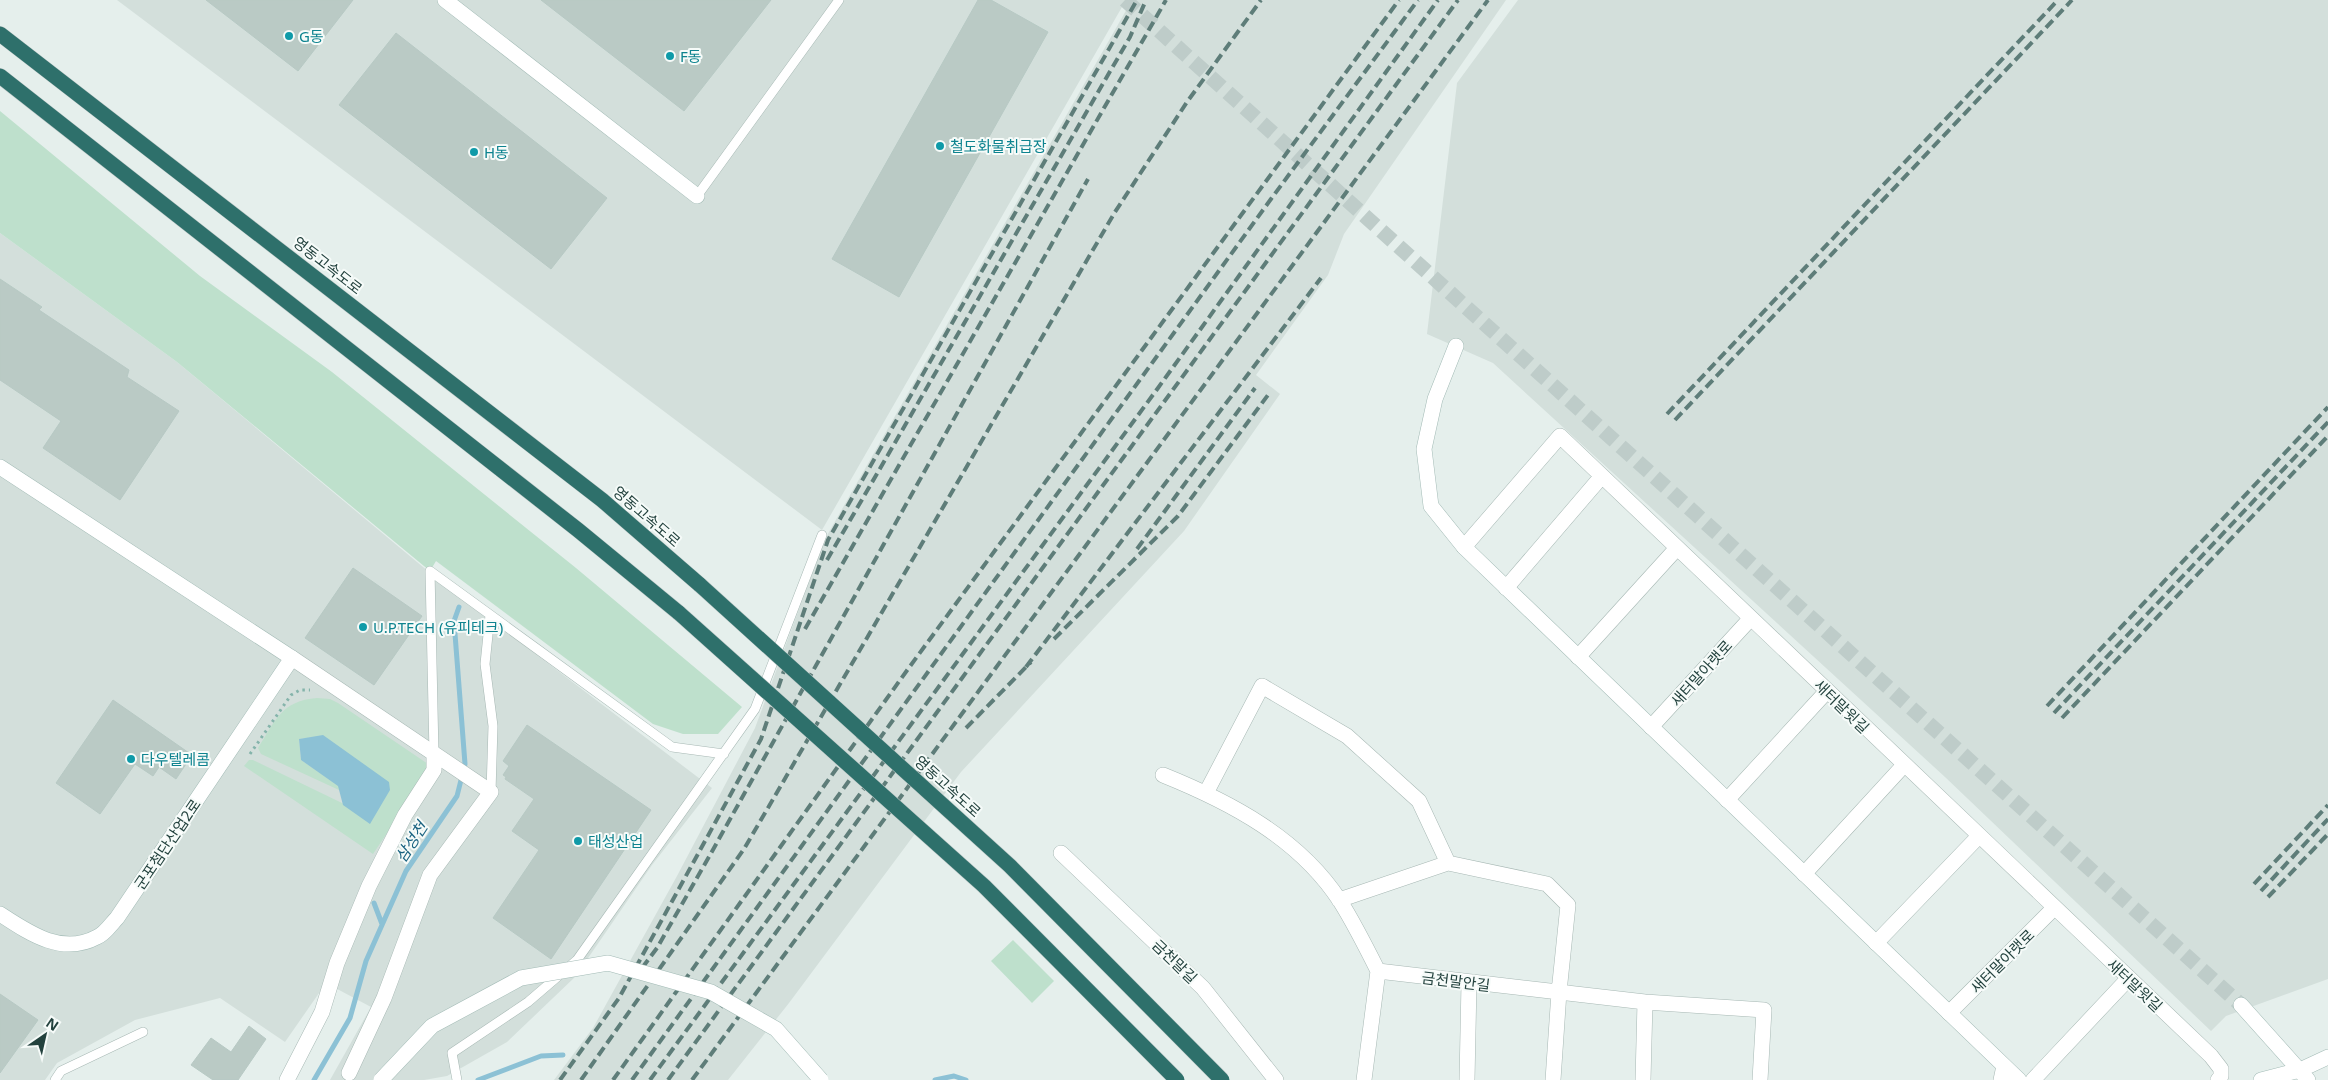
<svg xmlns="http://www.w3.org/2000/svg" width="2328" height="1080" font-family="'Noto Sans','Noto Sans KR',sans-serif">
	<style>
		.built { fill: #d3dfdb }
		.green { fill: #bee0cc }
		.water { fill: #8cc1d5 }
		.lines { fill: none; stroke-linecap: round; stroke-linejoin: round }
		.stream { stroke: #8cc1d5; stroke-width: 5 }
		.building { fill: #bacac5; stroke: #b7c9c4 }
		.secondary-tunnel { stroke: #beccc9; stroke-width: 15; stroke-dasharray: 15 8; stroke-linecap: butt }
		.lane-casing { stroke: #a7b8b4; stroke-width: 10 }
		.street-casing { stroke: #a7b8b4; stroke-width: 16 }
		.secondary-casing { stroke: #a3bbb6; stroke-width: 16 }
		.highway-casing { stroke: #c1cac9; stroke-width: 16 }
		.path { stroke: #85b4ab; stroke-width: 3; stroke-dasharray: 2.5 4; stroke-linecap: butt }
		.lane { stroke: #fff; stroke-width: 9 }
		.street { stroke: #fff; stroke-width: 15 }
		.secondary { stroke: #fff; stroke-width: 15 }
		.highway { stroke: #2e706b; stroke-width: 15 }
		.rail { stroke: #5e7d79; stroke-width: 4; stroke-dasharray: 10 5; stroke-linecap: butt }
		.secondary-bridge-casing { stroke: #a3bbb6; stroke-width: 16; stroke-linecap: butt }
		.highway-bridge-casing { stroke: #c1cac9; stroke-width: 16; stroke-linecap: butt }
		.secondary-bridge { stroke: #fff; stroke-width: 15 }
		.highway-bridge { stroke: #2e706b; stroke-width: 15 }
		.culture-dot { fill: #0f9aa8; stroke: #f6fbf9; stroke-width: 2 }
		.labels { text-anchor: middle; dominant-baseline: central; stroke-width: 4; stroke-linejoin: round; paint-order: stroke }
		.culture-label { font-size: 15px; fill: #0d838f; stroke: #f6fbf9; text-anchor: start }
		.street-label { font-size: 15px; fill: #23423e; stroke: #f6fbf9 }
		.water-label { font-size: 16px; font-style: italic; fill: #1a6381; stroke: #f6fbf9 }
	</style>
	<rect width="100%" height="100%" fill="#e5efec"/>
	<!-- built -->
	<path class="built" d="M117,0H1126L822,530Z
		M1132,0H1506L1344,234L1328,275L1256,375L1280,394L1184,531L961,772L789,1003L728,1080H554L593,1028L677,876L755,728L825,539Z
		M1518,0H2328V979L2226,1016L2211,1031L1945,777L1493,363L1427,334L1457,83Z
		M0,233L177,362L441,582L712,788L652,865L575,977L507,1042L447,1076L424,1080H330L371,1007L326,983L285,1042L220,998L135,1020L57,1063L45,1080H0Z"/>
	<!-- green -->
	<path class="green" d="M0,111L200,276L332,372L576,568L742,707L718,734H683L653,724L436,561L430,571L177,362L0,233Z
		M317,698L330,699L338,703L428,764V772L373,854L244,766L249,760H253L342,803L370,823L323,736L299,739L301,760L339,786V790L261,754L258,748C276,720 281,701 317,698Z
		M1013,940L1054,981L1032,1003L991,961Z"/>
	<!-- water -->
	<path class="water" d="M323,735L389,782L390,790L370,824L343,805L338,786L301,760L299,739Z"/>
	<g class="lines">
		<!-- stream -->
		<path class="stream" d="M374,903L382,924
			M314,1080L350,1018L366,961L406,871L457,796L465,764L454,621L459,607
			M478,1080L541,1056L563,1055
			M935,1080L954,1076L966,1080"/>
	</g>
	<!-- building -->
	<path class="building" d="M206,0H353L298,71Z
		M541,0H771L684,111Z
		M978,0H991L1048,32L899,297L832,259Z
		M396,33L607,198L551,269L339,105Z
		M0,279L42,307L39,310L129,370L127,377L179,411L120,500L43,448L61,421L0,380Z
		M353,568L422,616L374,685L305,638Z
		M113,700L192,755L176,779L159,767L153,776L135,764L100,814L56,783Z
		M527,725L651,810L551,959L493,918L539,850L512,831L534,799L505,779L506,777L503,775L509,766L503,761Z
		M0,994L38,1020L0,1073Z
		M249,1026L266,1039L238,1080H213L191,1065L211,1038L231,1052Z"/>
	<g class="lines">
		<!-- secondary-tunnel -->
		<path class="secondary-tunnel" d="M1125,0L2241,1005"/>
		<defs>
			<path id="lane" d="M697,196L839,0
				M430,571L672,747L724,754
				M430,571L434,754
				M490,615L485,664L493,726L491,792
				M55,1080L61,1071L143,1032
				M457,1080L452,1053L528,1002L577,960L755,709L822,535"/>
			<path id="street" d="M1464,547L1560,436L2211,1056L2221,1069V1076L2218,1080
				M1506,588L1602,476
				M1578,657L1677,548
				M292,658L491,792L430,875L384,998L349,1073
				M1651,727L1751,618
				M1163,775C1230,802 1299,838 1340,901C1354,923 1366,947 1378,971L1645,1002L1764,1010L1760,1080
				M1206,793L1262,686L1347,736L1419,801L1448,863
				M1727,800L1827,691
				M1061,853L1203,988L1276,1080
				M1804,874L1904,765
				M1339,900L1448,863L1547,884L1568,905L1559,992L1553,1080
				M1876,943L1979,836
				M1949,1013L2054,908
				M287,1080L322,1012L337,963L369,886L405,815L434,770V754
				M1364,1080L1378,971
				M1467,1080L1469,983
				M1643,1080L1645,1002
				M2001,1080L2004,1066
				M2033,1080L2128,979"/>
			<path id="secondary" d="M445,0L697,196
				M1456,346L1435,399L1424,449L1431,506L1464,547L2019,1080
				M0,467L292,658L117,918C111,924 105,934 97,937C62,956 29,933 0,914
				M2241,1005L2308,1080
				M2261,1080L2300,1070L2328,1057"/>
			<path id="highway" d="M0,34L602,500L700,585
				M0,76L578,530L679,613"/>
		</defs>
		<!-- lane casing -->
		<use href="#lane" class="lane-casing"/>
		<!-- street casing -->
		<use href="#street" class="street-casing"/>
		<!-- secondary casing -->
		<use href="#secondary" class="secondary-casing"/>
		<!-- highway casing -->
		<use href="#highway" class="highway-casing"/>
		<!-- path -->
		<path class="path" d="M250,754L291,695L300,690H310"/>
		<!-- lane -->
		<use href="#lane" class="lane"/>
		<!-- street -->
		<use href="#street" class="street"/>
		<!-- secondary -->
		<use href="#secondary" class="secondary"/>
		<!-- highway -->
		<use href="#highway" class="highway"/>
		<!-- rail -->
		<path class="rail" d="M1667,414L2058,0
			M1675,420L2072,0
			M1137,549L1255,388
			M827,560L1130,37L1146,0
			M805,629L1166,0
			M1054,639L1178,516L1268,395
			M1026,667L1321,278
			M2047,706L2328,407
			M2054,713L2328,422
			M2062,718L2328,436
			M966,728L1031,662
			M2254,884L2328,805
			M2261,891L2328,819
			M2268,897L2328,834
			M642,968L657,948L710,855L1088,179
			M560,1080L619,998L761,739L828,540L1137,0
			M581,1080L744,849L1115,212L1187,102L1261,0
			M613,1080L908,669L1399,0
			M632,1080L1271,199L1418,0
			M650,1080L1158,388L1438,0
			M668,1080L1458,0
			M692,1080L1488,0"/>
		<defs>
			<path id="secondary-bridge" d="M381,1080L432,1026L521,978L608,963L711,992L776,1029L821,1080"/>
			<path id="highway-bridge" d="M700,585L1010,866L1222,1080
				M679,613L984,886L1177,1080"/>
		</defs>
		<!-- secondary-bridge casing -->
		<use href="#secondary-bridge" class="secondary-bridge-casing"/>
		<!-- highway-bridge casing -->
		<use href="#highway-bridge" class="highway-bridge-casing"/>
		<!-- secondary-bridge -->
		<use href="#secondary-bridge" class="secondary-bridge"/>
		<!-- highway-bridge -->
		<use href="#highway-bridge" class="highway-bridge"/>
	</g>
	<!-- markers -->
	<g class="culture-dot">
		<circle cx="289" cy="36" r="5"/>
		<circle cx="670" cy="56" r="5"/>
		<circle cx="940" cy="146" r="5"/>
		<circle cx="474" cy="152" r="5"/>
		<circle cx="363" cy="627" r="5"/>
		<circle cx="131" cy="759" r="5"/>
		<circle cx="578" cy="841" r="5"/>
	</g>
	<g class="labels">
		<!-- culture labels -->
		<g class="culture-label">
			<text x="299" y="36">G동</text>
			<text x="680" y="56">F동</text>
			<text x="950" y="146">철도화물취급장</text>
			<text x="484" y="152">H동</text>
			<text x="373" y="627">U.P.TECH (유피테크)</text>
			<text x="141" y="759">다우텔레콤</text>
			<text x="588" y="841">태성산업</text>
		</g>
		<!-- street labels -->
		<g class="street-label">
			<text transform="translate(328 265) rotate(38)">영동고속도로</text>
			<text transform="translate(647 516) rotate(41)">영동고속도로</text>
			<text transform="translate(1701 673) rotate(-48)">새터말아랫로</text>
			<text transform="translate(1842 706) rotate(44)">새터말윗길</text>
			<text transform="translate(948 786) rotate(42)">영동고속도로</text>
			<text transform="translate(167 844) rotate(-56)">군포첨단산업2로</text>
			<text transform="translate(1175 961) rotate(44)">금천말길</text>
			<text transform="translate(2002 961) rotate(-45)">새터말아랫로</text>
			<text transform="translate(1456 981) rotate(7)">금천말안길</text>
			<text transform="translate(2135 985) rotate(43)">새터말윗길</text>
		</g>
		<!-- water labels -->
		<g class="water-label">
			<text transform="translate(411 842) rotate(-57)">삼성천</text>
		</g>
	</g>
	<!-- north arrow -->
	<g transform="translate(45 1035) rotate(34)" stroke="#f6fbf9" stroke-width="4" paint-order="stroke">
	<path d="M0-4L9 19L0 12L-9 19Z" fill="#23423e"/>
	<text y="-8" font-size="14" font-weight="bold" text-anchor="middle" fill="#23423e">N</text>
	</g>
</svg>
